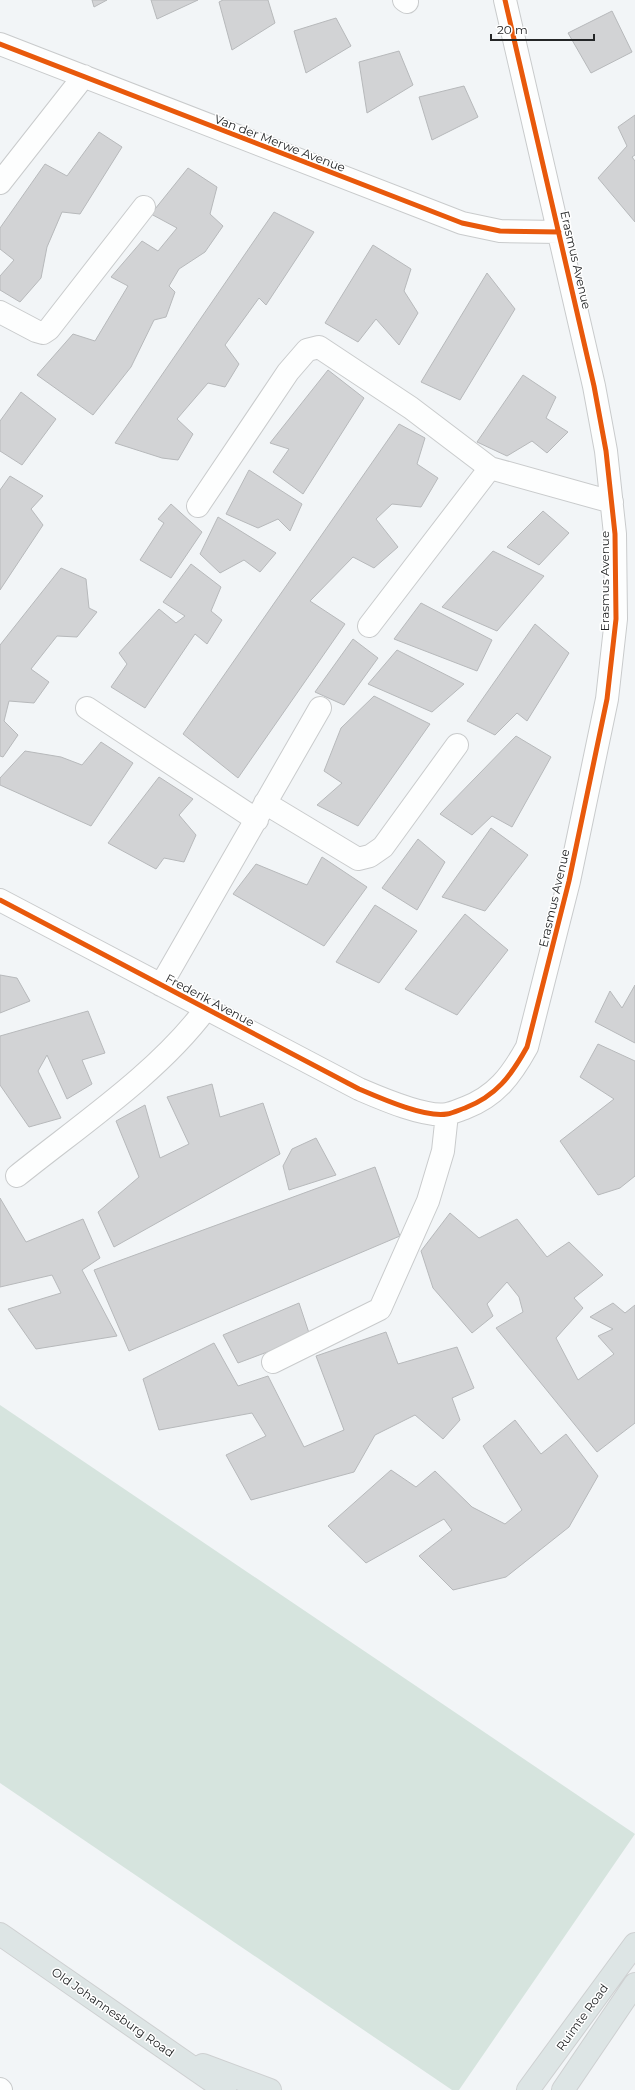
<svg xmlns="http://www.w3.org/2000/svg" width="635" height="2090" font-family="Montserrat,sans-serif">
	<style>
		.green { fill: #d6e4de }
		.building { fill: #d2d3d5; stroke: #b7b9bb }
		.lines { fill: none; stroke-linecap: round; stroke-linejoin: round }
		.minor-casing { stroke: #c9cbcc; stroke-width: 24 }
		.major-casing { stroke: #ced0d1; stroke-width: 24 }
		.minor { stroke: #fdfefe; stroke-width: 22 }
		.major { stroke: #dde5e5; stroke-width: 22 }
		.cycleway-casing { stroke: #fff; stroke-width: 8 }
		.cycleway { stroke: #e8590c; stroke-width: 5 }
		.labels { text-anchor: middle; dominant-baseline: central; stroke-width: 3; stroke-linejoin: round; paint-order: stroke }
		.street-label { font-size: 12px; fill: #242627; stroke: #fff }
	</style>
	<rect width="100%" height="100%" fill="#f2f5f7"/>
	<!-- green -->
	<path class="green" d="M0,1405L635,1834L459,2090H452L0,1783Z"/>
	<!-- building -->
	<path class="building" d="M92,0H107L94,7Z
		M151,0H198L157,19Z
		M223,0H268L275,23L232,50L219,2Z
		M612,11L632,52L591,73L568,33Z
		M336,18L351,46L306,73L294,31Z
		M399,51L413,85L367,113L359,62Z
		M464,86L478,117L432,140L419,97Z
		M635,115V155L632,157L635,161V222L598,178L627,146L618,127Z
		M99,132L122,147L80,214L62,212L47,247L41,278L20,302L0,290V276L14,260L0,249V228L45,164L67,176Z
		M188,168L217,187L210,214L223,226L205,252L179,269L169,286L175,292L166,317L154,320L131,367L93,415L37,375L73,334L95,341L128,286L111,277L142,241L158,251L177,228L151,214Z
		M274,212L314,232L266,305L259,298L225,345L239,364L225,387L208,383L177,419L193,434L178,460L162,458L115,443Z
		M373,245L411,269L404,291L418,313L399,345L376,319L358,342L325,323Z
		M487,273L515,309L460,400L421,382Z
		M328,370L364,398L303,494L273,472L289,449L270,443Z
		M523,375L556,397L546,418L568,432L547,453L532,441L507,456L477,442Z
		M21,392L56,419L22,465L0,451V421Z
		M399,424L425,438L417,464L438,478L421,507L392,504L376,519L398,547L374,568L353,557L310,601L345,624L238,778L183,734Z
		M249,470L302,504L290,531L278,519L258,528L226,514Z
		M10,476L43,496L31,509L43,525L0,590V490Z
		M171,504L202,532L171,578L140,560L164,523L158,519Z
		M543,511L569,533L539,565L507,547Z
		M218,517L276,553L260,572L244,560L220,573L200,554Z
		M493,551L544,576L497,631L442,607Z
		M191,564L221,587L211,611L222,620L207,644L195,634L145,708L111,687L127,664L119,653L159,609L176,623L185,616L163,602Z
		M61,568L86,579L89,608L97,612L77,637L57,636L31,669L49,682L34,703L9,701L4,721L18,735L3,757L0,756V645Z
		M421,603L492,640L477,671L394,639Z
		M535,624L569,653L527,721L517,713L495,735L467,721Z
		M353,639L378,658L344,705L315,692Z
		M397,650L464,684L432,712L368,684Z
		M374,696L430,724L358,826L317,805L342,783L324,771L341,728Z
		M516,736L551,757L512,827L492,816L472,835L440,814Z
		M101,742L133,763L91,826L0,785V778L25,751L61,757L82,765Z
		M159,777L193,799L179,815L196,835L184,862L164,858L156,869L108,843Z
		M491,828L528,855L485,911L442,897Z
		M418,839L445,862L417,910L382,888Z
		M322,857L367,887L324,946L233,894L256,864L307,885Z
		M375,905L417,931L379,983L336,962Z
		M465,914L508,950L457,1015L405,989Z
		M0,975L17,978L30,1001L0,1013Z
		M635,985V1043L595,1022L610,991L622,1008Z
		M88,1011L105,1053L82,1060L92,1084L67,1099L47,1055L38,1071L61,1118L29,1127L0,1085V1036Z
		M598,1044L635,1061V1176L620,1188L598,1195L560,1141L614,1099L580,1077Z
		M212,1084L220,1117L263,1103L280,1154L114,1247L98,1212L139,1177L116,1121L145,1105L160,1158L189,1144L167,1097Z
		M316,1138L336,1175L289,1190L283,1166L292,1149Z
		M375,1167L400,1236L129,1351L94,1270Z
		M0,1198L26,1242L83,1219L100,1258L82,1270L117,1336L36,1349L8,1309L61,1293L52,1275L0,1287Z
		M450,1213L479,1238L517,1219L547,1257L569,1242L603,1275L574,1298L583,1308L556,1338L578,1380L614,1354L598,1336L613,1329L590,1317L613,1303L625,1313L635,1305V1423L597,1452L496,1328L523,1312L519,1297L507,1282L487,1304L493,1316L472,1333L433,1288L421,1251Z
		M299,1303L310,1336L238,1363L223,1335Z
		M386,1332L398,1364L457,1347L474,1388L452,1398L460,1420L443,1439L415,1415L375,1435L354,1472L251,1500L226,1455L266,1436L252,1413L159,1430L143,1379L214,1343L238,1386L268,1376L304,1447L344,1430L316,1356Z
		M515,1420L541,1454L566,1434L598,1476L569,1527L506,1577L453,1590L419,1556L452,1530L444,1519L366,1563L328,1526L391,1470L416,1487L435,1471L472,1507L505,1524L522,1510L483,1446Z"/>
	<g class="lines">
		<defs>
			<path id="minor" d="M404,0L407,2
				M0,44L462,223L500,231L559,232
				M0,183L84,76
				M0,312L36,331L43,333L49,329L144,207
				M198,506L288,372L307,350L319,347L411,408L490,468L612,502
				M369,626L490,468
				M87,708L257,820
				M265,803L358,859L370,856L383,847L457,745
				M0,900L359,1089C380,1098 425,1118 447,1114C453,1113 459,1110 465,1108C496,1096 511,1076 527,1047L569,881L607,699L616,619L615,534L606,451L594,386L505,0
				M161,985L320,708
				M17,1176C79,1126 158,1073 205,1010
				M273,1362L380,1309L428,1201L443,1151L447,1114
				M0,2089L1,2090"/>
			<path id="major" d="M0,1934L225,2090
				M203,2065L270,2090
				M528,2090L635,1944
				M563,2090L635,1984"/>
		</defs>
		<!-- minor casing -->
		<use href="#minor" class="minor-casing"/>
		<!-- major casing -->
		<use href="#major" class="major-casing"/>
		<!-- minor -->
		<use href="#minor" class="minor"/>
		<!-- major -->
		<use href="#major" class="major"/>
		<defs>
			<path id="cycleway" d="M0,44L462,223L500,231L559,232
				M0,900L359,1089C380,1098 425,1118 447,1114C453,1113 459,1110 465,1108C496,1096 511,1076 527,1047L569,881L607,699L616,619L615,534L606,451L594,386L505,0"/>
		</defs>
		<!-- cycleway casing -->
		<use href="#cycleway" class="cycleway-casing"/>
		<!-- cycleway -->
		<use href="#cycleway" class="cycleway"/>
	</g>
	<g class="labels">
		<!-- street labels -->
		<g class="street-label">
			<text transform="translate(280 143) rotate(21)">Van der Merwe Avenue</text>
			<text transform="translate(576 260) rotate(77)">Erasmus Avenue</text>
			<text transform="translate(604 581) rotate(-90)">Erasmus Avenue</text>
			<text transform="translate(554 898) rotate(-77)">Erasmus Avenue</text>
			<text transform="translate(210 1000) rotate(28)">Frederik Avenue</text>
			<text transform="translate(113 2012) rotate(35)">Old Johannesburg Road</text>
			<text transform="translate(582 2017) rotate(-54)">Ruimte Road</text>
		</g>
	</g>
	<!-- scale -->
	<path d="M491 34v6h103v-6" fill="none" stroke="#242627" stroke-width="2"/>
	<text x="497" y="34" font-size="12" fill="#242627" stroke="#ffffff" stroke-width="3" paint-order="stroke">20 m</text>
</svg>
